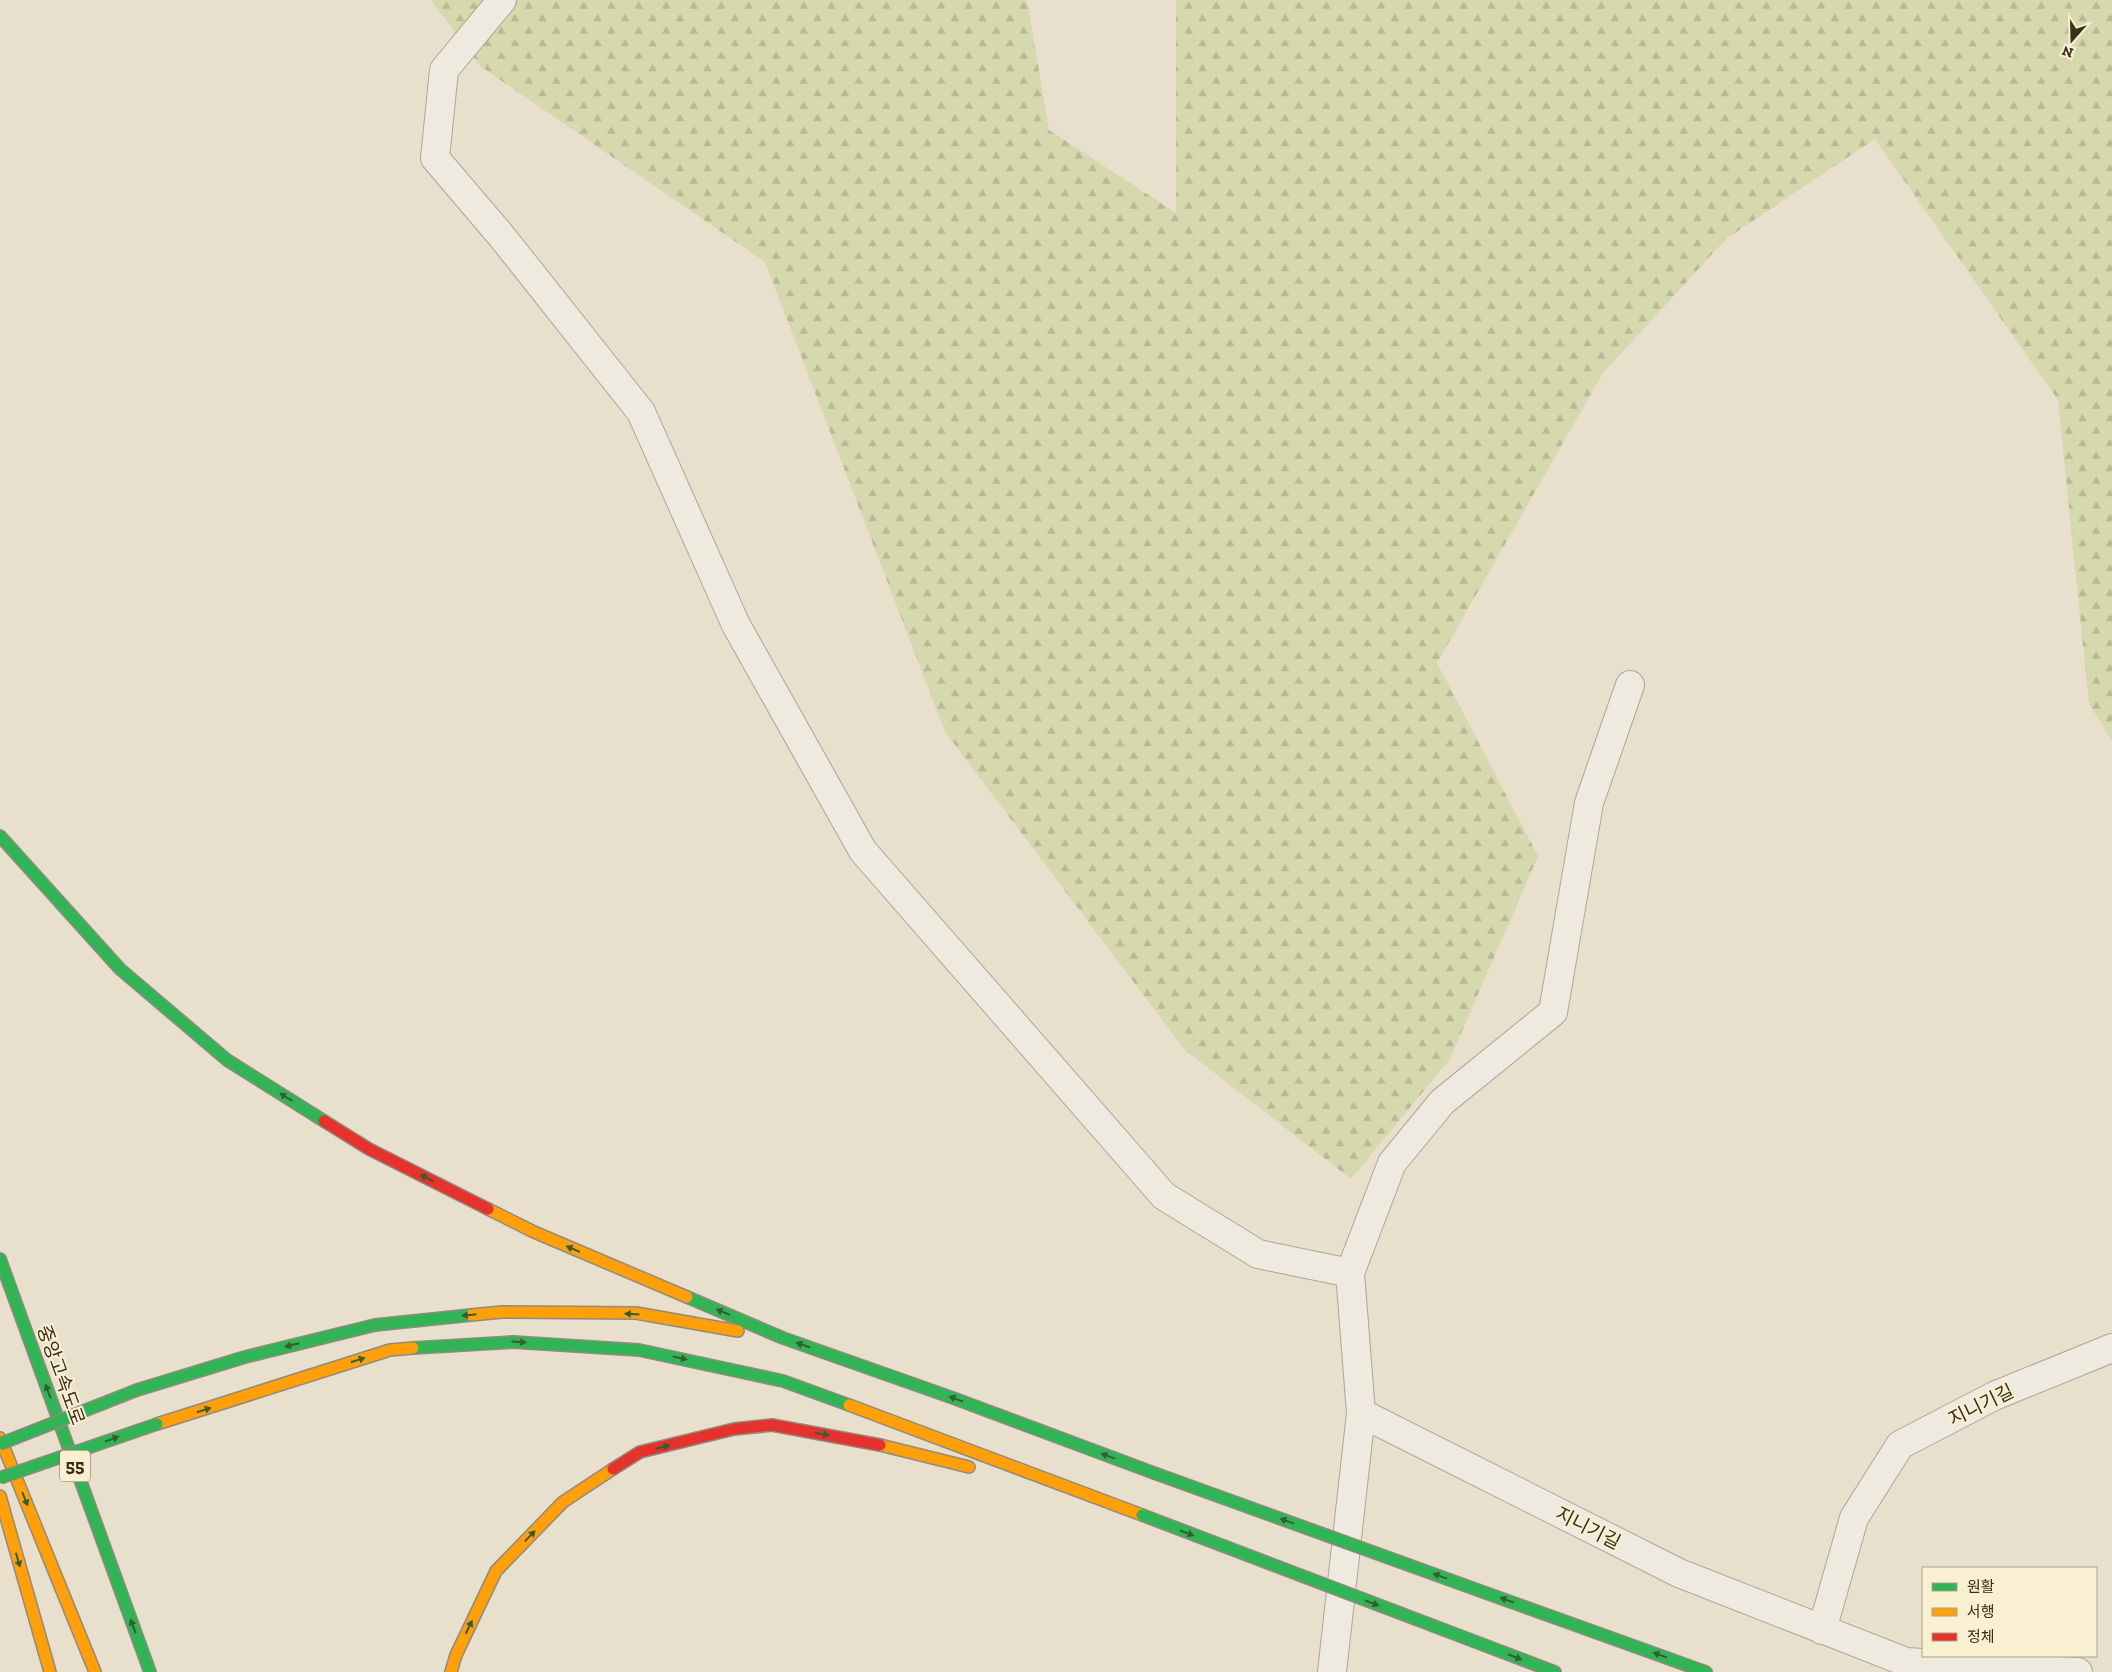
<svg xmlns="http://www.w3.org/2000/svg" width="2112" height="1672" font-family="'Zilla Slab','Noto Sans KR',serif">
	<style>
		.forest { fill: url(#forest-firs) }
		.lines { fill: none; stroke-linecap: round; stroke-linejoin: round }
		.street-casing { stroke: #ada596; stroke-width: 30 }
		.fast-casing { stroke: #928a7c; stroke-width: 14 }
		.slow-casing { stroke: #928a7c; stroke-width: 14 }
		.jam-casing { stroke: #928a7c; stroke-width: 14 }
		.street { stroke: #eeeadf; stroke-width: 28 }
		.fast { stroke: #30b455; stroke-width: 11 }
		.slow { stroke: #ff9f0a; stroke-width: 11 }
		.jam { stroke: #e5322d; stroke-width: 11 }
		.fast-bridge-casing { stroke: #928a7c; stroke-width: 14; stroke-linecap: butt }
		.fast-bridge { stroke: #30b455; stroke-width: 11 }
		.oneway { fill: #385c30 }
		.labels { text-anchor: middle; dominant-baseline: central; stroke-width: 4; stroke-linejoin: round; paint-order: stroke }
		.shield { fill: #f9f0d1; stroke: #756852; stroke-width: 1 }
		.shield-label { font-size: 18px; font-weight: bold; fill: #3c2d1c }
		.street-label { font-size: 19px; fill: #3c2d1c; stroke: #f9f0d1 }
	</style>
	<defs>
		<pattern id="forest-firs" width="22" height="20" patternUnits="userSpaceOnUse" patternTransform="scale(1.25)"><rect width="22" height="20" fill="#d6d8ad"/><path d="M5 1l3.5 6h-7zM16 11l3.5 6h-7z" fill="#b9ba94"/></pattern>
	</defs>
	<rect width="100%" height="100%" fill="#e8e0cc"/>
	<!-- forest -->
	<path class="forest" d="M431,0H1027L1049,130L1176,213V0H2112V741L2089,704L2058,400L1875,139L1726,239L1603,373L1437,663L1538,856L1450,1059L1351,1179L1185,1050L945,732L765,262L480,66Z"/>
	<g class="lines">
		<defs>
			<path id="street" d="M502,0L444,70L435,158L503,238L641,412L736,625L863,851L1164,1196L1258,1254L1350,1273
				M1361,1413L1679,1573L1906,1662L2078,1672
				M1822,1630L1854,1518L1900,1445L1994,1396L2112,1348
				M1332,1672L1361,1413L1350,1273L1392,1163L1442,1102L1553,1012L1589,803L1630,685"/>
			<path id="fast" d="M0,836L120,969L227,1060L324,1121
				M0,1259L150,1672
				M687,1297L783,1338L953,1398L1154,1473
				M413,1348L513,1342L639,1350L783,1381L849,1405
				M137,1390L245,1357L375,1325L471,1315
				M1486,1593L1706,1672
				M1476,1642L1555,1672"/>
			<path id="slow" d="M488,1209L534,1232L687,1297
				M471,1315L502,1312L636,1313L738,1331
				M849,1405L1142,1515
				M157,1424L390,1350L413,1348
				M0,1438L95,1672
				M880,1445L969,1467
				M0,1496L50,1672
				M451,1672L456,1655L496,1571L563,1502L613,1469"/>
			<path id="jam" d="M324,1121L369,1149L488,1209
				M613,1469L640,1452L734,1429L772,1425L880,1445"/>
		</defs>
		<!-- street casing -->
		<use href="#street" class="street-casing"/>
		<!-- fast casing -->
		<use href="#fast" class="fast-casing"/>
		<!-- slow casing -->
		<use href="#slow" class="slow-casing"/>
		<!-- jam casing -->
		<use href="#jam" class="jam-casing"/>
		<!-- street -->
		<use href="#street" class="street"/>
		<!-- fast -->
		<use href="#fast" class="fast"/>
		<!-- slow -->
		<use href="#slow" class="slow"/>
		<!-- jam -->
		<use href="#jam" class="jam"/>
		<defs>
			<path id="fast-bridge" d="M0,1444L137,1390
				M1154,1473L1486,1593
				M0,1478L157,1424
				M1142,1515L1476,1642"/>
		</defs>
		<!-- fast-bridge casing -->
		<use href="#fast-bridge" class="fast-bridge-casing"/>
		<!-- fast-bridge -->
		<use href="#fast-bridge" class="fast-bridge"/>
	</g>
	<!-- one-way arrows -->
	<defs><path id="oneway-solid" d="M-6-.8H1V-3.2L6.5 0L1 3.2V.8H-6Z" transform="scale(1.25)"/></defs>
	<g class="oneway">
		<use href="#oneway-solid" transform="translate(286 1097) rotate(-148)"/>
		<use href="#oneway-solid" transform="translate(427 1178) rotate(-153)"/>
		<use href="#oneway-solid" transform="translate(573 1249) rotate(-157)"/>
		<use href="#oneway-solid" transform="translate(723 1312) rotate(-157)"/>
		<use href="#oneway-solid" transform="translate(632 1314) rotate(-177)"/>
		<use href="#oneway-solid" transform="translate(469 1315) rotate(174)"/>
		<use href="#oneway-solid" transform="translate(519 1342) rotate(3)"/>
		<use href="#oneway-solid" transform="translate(292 1345) rotate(166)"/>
		<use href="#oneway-solid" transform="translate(803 1345) rotate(-161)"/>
		<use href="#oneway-solid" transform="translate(680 1358) rotate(12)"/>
		<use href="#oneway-solid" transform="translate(358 1360) rotate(-18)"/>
		<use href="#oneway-solid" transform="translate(48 1391) rotate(-110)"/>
		<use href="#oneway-solid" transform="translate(956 1399) rotate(-160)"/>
		<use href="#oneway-solid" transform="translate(204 1410) rotate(-17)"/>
		<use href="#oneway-solid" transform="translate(822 1434) rotate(10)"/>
		<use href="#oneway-solid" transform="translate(112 1439) rotate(-19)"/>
		<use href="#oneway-solid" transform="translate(663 1447) rotate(-14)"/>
		<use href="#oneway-solid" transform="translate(1108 1456) rotate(-160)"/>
		<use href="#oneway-solid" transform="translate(25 1499) rotate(68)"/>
		<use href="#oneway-solid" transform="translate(1287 1521) rotate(-160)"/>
		<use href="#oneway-solid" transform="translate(1187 1533) rotate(21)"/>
		<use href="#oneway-solid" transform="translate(530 1536) rotate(-46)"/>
		<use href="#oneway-solid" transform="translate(18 1560) rotate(74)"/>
		<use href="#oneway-solid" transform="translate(1440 1576) rotate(-160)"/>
		<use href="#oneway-solid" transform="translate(1507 1600) rotate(-160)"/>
		<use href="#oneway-solid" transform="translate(1372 1603) rotate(21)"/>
		<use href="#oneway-solid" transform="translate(133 1626) rotate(-110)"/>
		<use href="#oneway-solid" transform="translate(469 1627) rotate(-64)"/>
		<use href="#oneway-solid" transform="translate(1660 1655) rotate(-160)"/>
		<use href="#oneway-solid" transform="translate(1515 1657) rotate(21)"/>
	</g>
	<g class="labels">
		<!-- shield labels -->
		<rect class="shield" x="60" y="1450.5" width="30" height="31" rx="4"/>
		<g class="shield-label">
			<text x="75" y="1466">55</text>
		</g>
		<!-- street labels -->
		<g class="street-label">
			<text transform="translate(61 1375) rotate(70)">중앙고속도로</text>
			<text transform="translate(1981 1405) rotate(-26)">지니기길</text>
			<text transform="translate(1588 1528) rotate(27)">지니기길</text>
		</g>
	</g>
	<!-- legend -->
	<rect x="1922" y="1567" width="175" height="90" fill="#f9f0d1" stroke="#ada289"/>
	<rect x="1932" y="1583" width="25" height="8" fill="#30b455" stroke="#ada289"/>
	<text x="1967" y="1592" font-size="15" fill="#3c2d1c">원활</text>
	<rect x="1932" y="1608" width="25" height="8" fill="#ff9f0a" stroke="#ada289"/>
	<text x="1967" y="1617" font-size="15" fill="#3c2d1c">서행</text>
	<rect x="1932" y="1633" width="25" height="8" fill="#e5322d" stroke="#ada289"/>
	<text x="1967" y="1642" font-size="15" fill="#3c2d1c">정체</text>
	<!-- north arrow -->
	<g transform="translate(2072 40) rotate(200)" stroke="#f9f0d1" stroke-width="4" paint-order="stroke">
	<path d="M0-4L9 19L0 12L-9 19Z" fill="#3c2d1c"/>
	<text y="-8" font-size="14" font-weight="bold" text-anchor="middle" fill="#3c2d1c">N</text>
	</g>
</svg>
